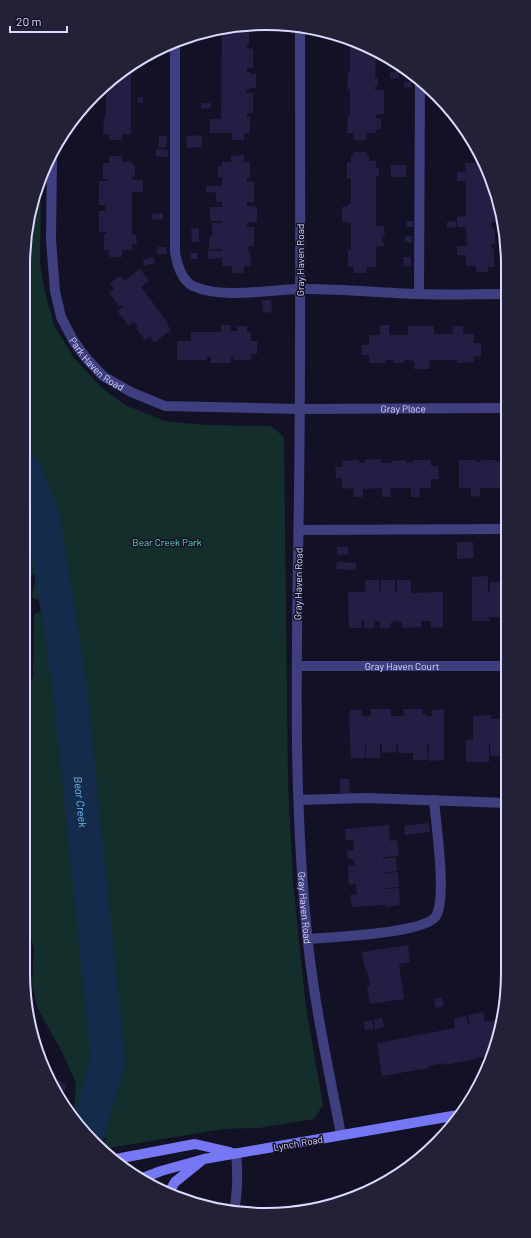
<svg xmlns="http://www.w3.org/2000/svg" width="531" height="1238" font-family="Barlow,sans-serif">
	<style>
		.green { fill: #142e2c }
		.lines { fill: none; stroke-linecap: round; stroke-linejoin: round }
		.river { stroke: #142b4b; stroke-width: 34 }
		.building { fill: #251e44 }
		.lane { stroke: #3f3f80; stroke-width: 10 }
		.street { stroke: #3f3f80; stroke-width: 10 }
		.secondary { stroke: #7677f5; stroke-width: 10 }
		.labels { text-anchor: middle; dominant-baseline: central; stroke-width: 3; stroke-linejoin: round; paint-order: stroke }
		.street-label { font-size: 10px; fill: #dad8fc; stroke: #131125 }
		.park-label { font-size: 10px; fill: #68d7b7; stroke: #131125 }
		.water-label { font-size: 11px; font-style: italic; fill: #6dbbf4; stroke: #131125 }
		.rim { fill: none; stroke: #dad8fc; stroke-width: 2 }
	</style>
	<rect width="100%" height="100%" fill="#131125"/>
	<!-- green -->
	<path class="green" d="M41,179L40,263L44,288L54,325L74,358L102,388L127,406L165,421L204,425L271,426L284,437L288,783L293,882L306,1008L323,1105L314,1119L259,1128L223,1129L103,1149L101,1147L107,1138L92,1139L83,1132L72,1113L74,1109L76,1083L62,1052L37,1007L32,983L34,950L23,904V826L29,798L30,761L23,746V695L33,677L34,614L57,605L54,592L38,600L32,597L36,574L23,576V265L36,187Z"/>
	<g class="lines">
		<!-- river -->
		<path class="river" id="s1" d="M23,470L25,471L43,518L69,681L108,1060L87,1135"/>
	</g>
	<!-- building -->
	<path class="building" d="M243,25V29H249V45H247V48L253,49V68H247V72H250V74H256V88H250V89H247L246,93H253V113H247V117H250V133H244V140H232V133H210V119H221L222,31Z
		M347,38L381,54V58H376L375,78H378V86H375V90H384V114L376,115L375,118L381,119V129L376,130V133H366V140H354V133H347L348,116H350V89H347L348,72H350V44L347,45Z
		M138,64H140V68L131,69Z
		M131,69V134H122V140H109V134H103L104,117H106V90H104Z
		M390,72H399V78L390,79Z
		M404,82H411L412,87L404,88Z
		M143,97V103H138L137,98Z
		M201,103H211V108L201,109Z
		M202,135V147L187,148L186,136Z
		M159,136H167L166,147L159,148Z
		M156,149L168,150V157L156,156Z
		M354,152H366V155H369V161H376V168H379V176H376V226H384L385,236H382V242H384V246H376V267H367L366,273H354V267H348V250H351V223L342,222V207H347L348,204H351V178H347V162H351V155H354Z
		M244,155V162H250V178H247V182H254V202H247V206L257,207V222L247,223V227H254V246H248V251H250L251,266H244V273H232V266H222V258L208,259V251H222V249L209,250V237H212V223H222V221H210V207H222V202H216V192L206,193V186H222V177H218V166H222V162H231V156Z
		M476,155H479L489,172L492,185H493L495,194V198H491V205L498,206L502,218V222H492V229H495V244H491L492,249H494V267H488V272H476V266H466V255H457V246H467L466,227H457V217L466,216V181H457V172H466L465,163H476Z
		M109,156H122V162H132V165H135V177H132V180H143V192H132V235H136L137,244H132V250H122V257H109V250H104V234H107L106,232H99V211H106V205H99V181H107V179H103V163H109Z
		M391,165H406V177H391Z
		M163,213V219L152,220V214Z
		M407,221H413V227H406Z
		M456,221V227L447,228V222Z
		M199,228V242H192L191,229Z
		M405,236H412V242H405Z
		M157,247H166L167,254H157Z
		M190,253H197V259H190Z
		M153,257L155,263L144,266L143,260Z
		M403,257H411V266H404Z
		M140,269L149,281L141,287L168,323L167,324L171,330L154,343L150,336L145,340L136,328L138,326L134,322L129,326L117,311L123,307L121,305L119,306L109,293L114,289L110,283L120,276L124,281Z
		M262,300H271L272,312L263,313Z
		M221,325H230V331H237V326H247V332H251V341H257V354H251V360H234V357H231V363H211V357H207V360H177V341H191V332H221Z
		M380,325H389V335H408V326H434V334H453V326H463V334H474V343H481V357L474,356V362L457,363V360H430V362L429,363V369H414L415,362H412L413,360H404V363H394V360H385L386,363H369V355H362V345H369V335H380Z
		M381,459L382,463H392V461L406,460V463L414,462V460H431V466H438L439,479H431V488H419L420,497H411V488H390L391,497H382V488L363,489V497H354L353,488L342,489V478H336L335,467H342V461L359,460V463H365V460Z
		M459,460H476V462H481V460H497V462H507V496L500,497V488H480V496L471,497V488H459Z
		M457,542H473L474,558L457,559Z
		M348,546V554L337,555V547Z
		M337,562L356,563V570L336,569Z
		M488,576V592H490V582H503V592L507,591V617H489L490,621H472V577Z
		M365,580H379L380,592H381V580H395V592H397V580H411V593L443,592V627L431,628V621H421V627L402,628V622L393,621V623H390V628H380V621H374V628H364V621H361V628H349L348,592H366Z
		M371,709H391V716H404L403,709H422V714H426V716H432V710L444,709V760L429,761V744H427L428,760H413V753H398V745H396V752L382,753V745L380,744V758H366V745H365V758H351L349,716H350V710H362V716H371Z
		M491,715V719H507V744H504V756H490V744H489V762H466V740H473V716Z
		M340,779H349L350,793L340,794Z
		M505,779H507V794H505Z
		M429,823L430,832L405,835L404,826Z
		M389,825L390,841L397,840L399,856L383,857V859L396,857L397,871L384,873V874L398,872L399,887L385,888V889L399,888L400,905L386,907V905L352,907L350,895L357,894L356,884L349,885L348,866H355L354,859H348L347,851L354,850L353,840H346L345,829Z
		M408,945L410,962L399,964L404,999L370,1004L367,986H370L367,970L365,969L362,952Z
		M442,997L444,1006L435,1008L434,999Z
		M483,1012L485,1022L500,1020L495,1051L493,1055L476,1058V1059L444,1065V1063L429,1066V1068L382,1076L377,1043L455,1028L454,1019L466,1016L468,1025H470L468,1015Z
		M382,1018L384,1027L375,1029L374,1020Z
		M372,1020L374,1029L365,1030L364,1022Z
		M50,1070L56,1074L54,1077L67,1086L61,1095L48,1072Z"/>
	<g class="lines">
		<!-- lane -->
		<path class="lane" d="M175,43V252C177,264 181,280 193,286C221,299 268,290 299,289C338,288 378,293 418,294C447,295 477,294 506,294
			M419,294L420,81
			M299,530L507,529
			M299,800L366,798L508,803
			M308,939C331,937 424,934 436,916C447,898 436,824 434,800
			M234,1211C238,1191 238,1174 236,1153"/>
		<!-- street -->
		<g class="street">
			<path id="s2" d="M300,30C300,184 301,338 299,492C297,642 292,794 308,943C315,1008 329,1071 341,1135"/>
			<path id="s3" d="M52,160L51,240L55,291L61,317L73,340L86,358L103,376L131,392L165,406L300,409L506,408"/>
			<path id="s4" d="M298,666H507"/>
		</g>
		<!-- secondary -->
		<path class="secondary" d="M116,1159L195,1144L230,1152
			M140,1179L161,1171L204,1159L458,1115
			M169,1192L175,1182L201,1161"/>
	</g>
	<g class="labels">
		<!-- street labels -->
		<g class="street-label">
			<text transform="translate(300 260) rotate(-90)">Gray Haven Road</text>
			<text stroke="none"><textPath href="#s3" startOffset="218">Park Haven Road</textPath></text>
			<text stroke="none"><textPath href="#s3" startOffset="538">Gray Place</textPath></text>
			<text transform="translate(298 584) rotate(-89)">Gray Haven Road</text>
			<text stroke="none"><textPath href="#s4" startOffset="104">Gray Haven Court</textPath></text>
			<text stroke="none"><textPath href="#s2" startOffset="878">Gray Haven Road</textPath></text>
			<text transform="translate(298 1143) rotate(-10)">Lynch Road</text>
		</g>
		<!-- park labels -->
		<g class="park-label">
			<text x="167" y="542">Bear Creek Park</text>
		</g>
		<!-- water labels -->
		<g class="water-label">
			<text stroke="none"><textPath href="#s1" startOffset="339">Bear Creek</textPath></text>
		</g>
	</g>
	<!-- crop -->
	<path d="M0 0H531V1238H0ZM265 30H266A235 235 0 0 1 501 265V973A235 235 0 0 1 266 1208H265A235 235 0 0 1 30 973V265A235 235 0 0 1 265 30Z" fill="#232136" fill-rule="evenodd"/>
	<path class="rim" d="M265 30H266A235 235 0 0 1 501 265V973A235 235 0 0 1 266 1208H265A235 235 0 0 1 30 973V265A235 235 0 0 1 265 30Z"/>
	<!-- scale -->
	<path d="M10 26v6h57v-6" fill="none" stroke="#dad8fc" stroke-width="2"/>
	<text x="16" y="26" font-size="12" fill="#dad8fc" stroke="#131125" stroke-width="3" paint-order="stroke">20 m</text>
</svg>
